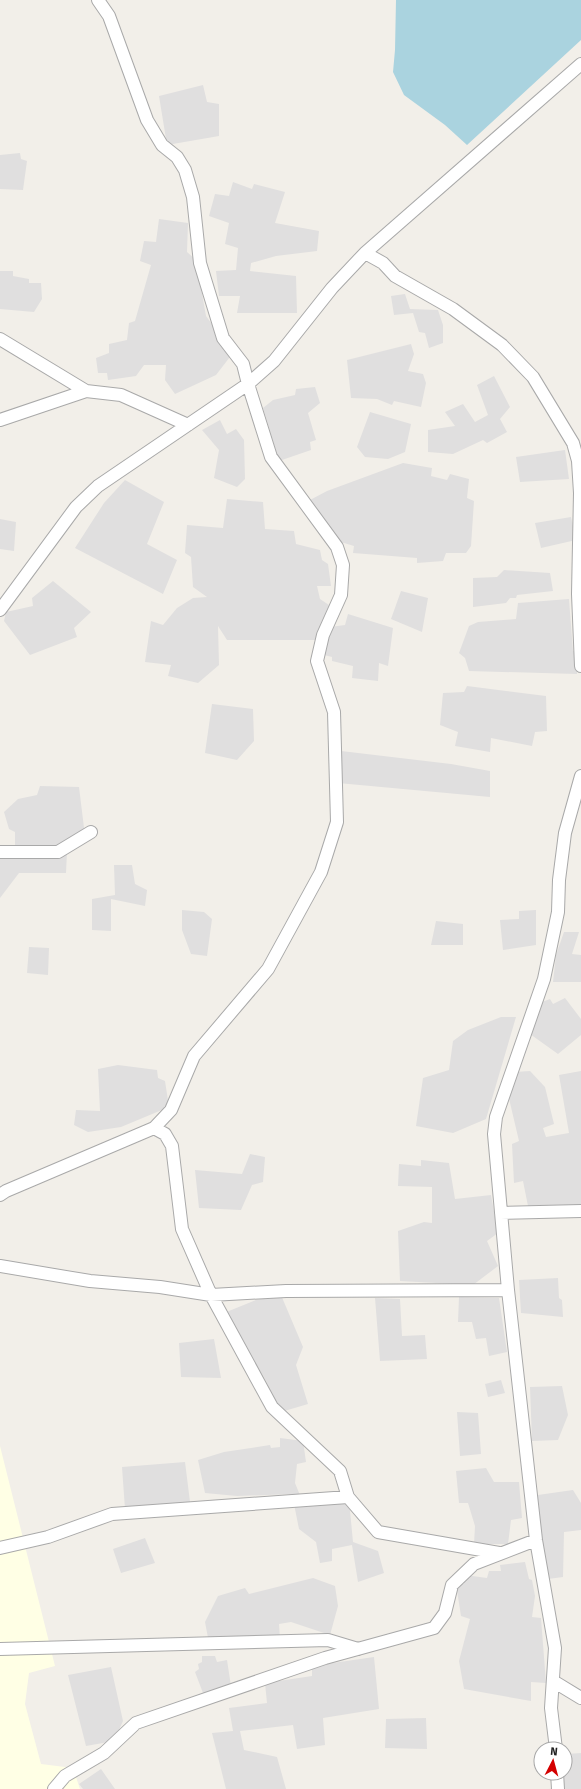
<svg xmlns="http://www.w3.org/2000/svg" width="581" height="1789" font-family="'Fira Sans',sans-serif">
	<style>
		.residential { fill: #e0dfdf }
		.education { fill: #ffffe5 }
		.water { fill: #aad3df }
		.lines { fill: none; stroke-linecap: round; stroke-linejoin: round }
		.minor-casing { stroke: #a9a9a9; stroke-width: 14 }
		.minor { stroke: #fff; stroke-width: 12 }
	</style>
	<rect width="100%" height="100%" fill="#f2efe9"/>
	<!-- residential -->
	<path class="residential" d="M203,85L207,102L219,104V136L167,145L159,96Z
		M20,153L21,159L27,161L23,190L0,189V155Z
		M233,182L252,189L254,184L285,192L275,223L319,231L317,251L276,256L251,263L250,271L296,276L297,313H237L240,296H219L216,271L236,270L238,248L225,244L229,223L209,216L215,194L229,196Z
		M159,219L188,223L187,252L196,260L206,316L233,353L216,375L175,394L165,380L166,365H144L136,376L108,380L107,373H98L96,358L109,353V344L127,340L129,323L135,321L151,265L140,261L144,241L156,242Z
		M0,271H13V276L29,279V283H41L42,299L34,312L0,309Z
		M405,294L410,309L438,310L443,325V343L429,348L425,333L419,332L413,313L394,315L391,296Z
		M411,344L414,354L408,371L423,374L426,383L421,407L394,401L392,405L377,399L351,398L347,360Z
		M494,376L510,407L500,419L507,432L487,443L483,440L453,454L428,452V430L455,426L445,412L463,404L475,422L488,415L477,385Z
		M315,387L320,403L308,413L316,440L310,442L311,450L279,461L263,408L273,400L295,395L296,389Z
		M370,412L411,424L405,452L388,459L365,457L357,447Z
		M220,420L227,434L236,429L244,440L245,479L237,487L214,478L219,450L202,430Z
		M565,450L569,479L520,482L516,457Z
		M403,463L432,468L431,476L447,480L450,474L469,479L467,498L474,501L471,546L466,553H446L443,561L417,563V558L353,553L354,546L334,540L310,500L327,491Z
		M125,480L164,502L147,544L177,560L163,594L75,548L104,503Z
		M227,499L263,502L265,529L294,531L296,544L320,550L322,560L328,564L331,586H317L320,599L329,605L316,640H227L218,626L219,665L198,683L168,676L171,665L145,662L151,621L163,625L177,608L193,598L207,597L193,587L191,557L185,553L187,525L223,528Z
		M571,517L576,540L541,548L535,523Z
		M0,519L16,522L14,551L0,549Z
		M504,570L550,573L553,591L517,595L516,598H510L506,603L473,607V578L497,577Z
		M53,581L91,612L74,628L77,637L30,655L4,621L6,612L33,606L32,598Z
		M401,591L428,598L422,632L391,619Z
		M569,599L573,651H577V674L469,671L465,658L459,653L469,626L478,622L516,619L518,603Z
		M348,614L393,628L388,666L379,663L378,681L352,678L353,666L332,661V657L324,655L330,627L345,625Z
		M467,686L546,696L547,731L535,732L532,746L491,738L490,752L455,746L458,732L440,725L443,693L464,692Z
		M212,704L253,709L254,741L237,760L205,753Z
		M341,751L451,764L490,771V797L338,783Z
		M40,786L79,787L85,836L67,852L66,873H19L0,898V857L15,858V832L9,829L4,812L18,799L37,795Z
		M114,865H132L135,884L147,890L145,906L111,899V931L92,930V899L115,895Z
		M182,910L204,912L212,919L207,956L191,954L182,930Z
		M536,910V945L503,950L500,920L519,919V911Z
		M436,921L463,924V945H431Z
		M564,932H579L572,954L581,955V982H553L556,955Z
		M29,947L49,948L48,975L27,973Z
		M565,998L581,1019V1035L558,1054L530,1034L542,1002L550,999L553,1004Z
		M501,1017H516L486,1119L453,1133L416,1126L423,1078L449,1070L453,1041L468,1030Z
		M118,1065L157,1070L158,1078L165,1081L169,1107L121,1127L88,1132L74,1125L76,1110L100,1111L98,1069Z
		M530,1071L545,1087L554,1124L543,1128L546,1137L569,1133L559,1075L581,1071V1205L528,1206L523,1181L514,1183L512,1144L519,1141L507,1090L515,1082V1072Z
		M250,1154L265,1157L263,1182L252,1185L241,1210L199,1208L195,1170L242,1174Z
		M421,1160L449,1163L455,1199L491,1195L498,1233L487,1241L498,1266L473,1285L400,1281L398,1231L424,1222L432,1223V1187L398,1186L399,1164L421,1166Z
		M558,1278L559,1298L562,1300L563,1317L521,1313L519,1280Z
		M281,1295L303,1347L296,1365L308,1404L281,1412L264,1377L224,1313L256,1300Z
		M459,1297L499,1298L507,1352L489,1356L486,1338L476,1339L472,1322H458Z
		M375,1298L400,1299L402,1336L425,1335L427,1359L380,1361Z
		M214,1339L221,1378L181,1377L179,1343Z
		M501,1380L505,1393L488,1397L485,1384Z
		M562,1386L568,1415L558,1440L532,1441L530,1387Z
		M457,1412L478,1413L481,1454L460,1456Z
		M280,1438L303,1441L306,1462L297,1464L295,1483L304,1505L349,1500L353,1542L378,1551L384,1573L358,1582L352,1545L332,1549V1561L320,1563L316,1542L299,1529L292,1494L237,1496L205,1493L198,1460L224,1452L270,1445L271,1448L280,1447Z
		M185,1462L190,1502L125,1509L122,1467Z
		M486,1468L494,1482H519L522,1518L511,1520L508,1544H474L475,1526L468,1503H459L456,1471Z
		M573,1490L581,1503V1530L564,1532L563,1577L548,1579L536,1512L538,1495Z
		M145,1538L155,1563L121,1573L113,1549Z
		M525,1562L529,1579L532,1580L535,1596L532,1617L541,1618L546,1683L531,1682V1701L464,1689L459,1661L470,1619L461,1616L456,1584H464L465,1575L487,1578L489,1571H501L500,1565Z
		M313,1578L335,1586L338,1606L330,1635L291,1622L279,1624L280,1640L209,1643L205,1622L218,1596L245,1588L249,1594Z
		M202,1656H215L217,1662L227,1660L231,1686L203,1693L195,1672L199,1669L198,1664L202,1662Z
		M374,1657L379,1709L323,1718L325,1745L297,1749L293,1725L240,1731L244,1750L277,1757L286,1789H226L212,1733L233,1731L229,1708L267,1703L265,1683L312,1676V1666Z
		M111,1667L123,1721L114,1741L86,1746L68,1675Z
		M426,1718L427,1749L385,1748L386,1719Z
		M581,1753V1789H549L562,1786L563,1773H565V1754Z
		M101,1769L115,1789H83L79,1784Z"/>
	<!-- education -->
	<path class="education" d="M0,1446L55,1666L29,1673L25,1704L41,1764L73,1768L80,1789H0Z"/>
	<!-- water -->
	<path class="water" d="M396,0H581V40L467,145L445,125L404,95L393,72L395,50Z"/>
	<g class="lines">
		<defs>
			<path id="minor" d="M365,253L383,263L395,276L453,309L502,345L533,377L573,443L578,461L580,493L578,594L581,666
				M0,339L86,391
				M0,420L86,391L121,395L188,425
				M0,610L76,507L98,486L248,384L274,361L332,288L365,253L581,64
				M0,852H58L91,832
				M154,1128L165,1134L172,1146L182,1229L211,1295L272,1407L340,1471L348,1497
				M0,1195L6,1191L154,1128L171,1110L194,1056L268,969L321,872L337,822L334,712L317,661L323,635L341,595L343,565L337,547L271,457L248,384L243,364L223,338L200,263L193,197L185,170L177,157L162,145L147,120L109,16L98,0
				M501,1213L581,1211
				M0,1266L90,1281L160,1287L211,1295L286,1291L508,1290
				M0,1548L48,1537L112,1514L348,1497L378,1532L499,1553
				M0,1649L328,1640L358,1649
				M553,1681L581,1698
				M556,1749L551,1708L555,1648L536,1540L508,1290L494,1134L496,1117L544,979L558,912L559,880L565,833L581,776
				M557,1773L558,1789
				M54,1789L65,1776L104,1753L136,1723L325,1658L434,1628L445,1613L452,1585L474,1564L536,1540"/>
		</defs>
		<!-- minor casing -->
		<use href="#minor" class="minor-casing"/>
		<!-- minor -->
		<use href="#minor" class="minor"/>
	</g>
	<!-- north arrow -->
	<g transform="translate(553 1761) rotate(6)"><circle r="19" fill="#ffffff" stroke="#a7a7a7"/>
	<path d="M0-3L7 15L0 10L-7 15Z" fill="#d40000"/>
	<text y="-6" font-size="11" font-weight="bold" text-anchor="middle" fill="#222222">N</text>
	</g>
</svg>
